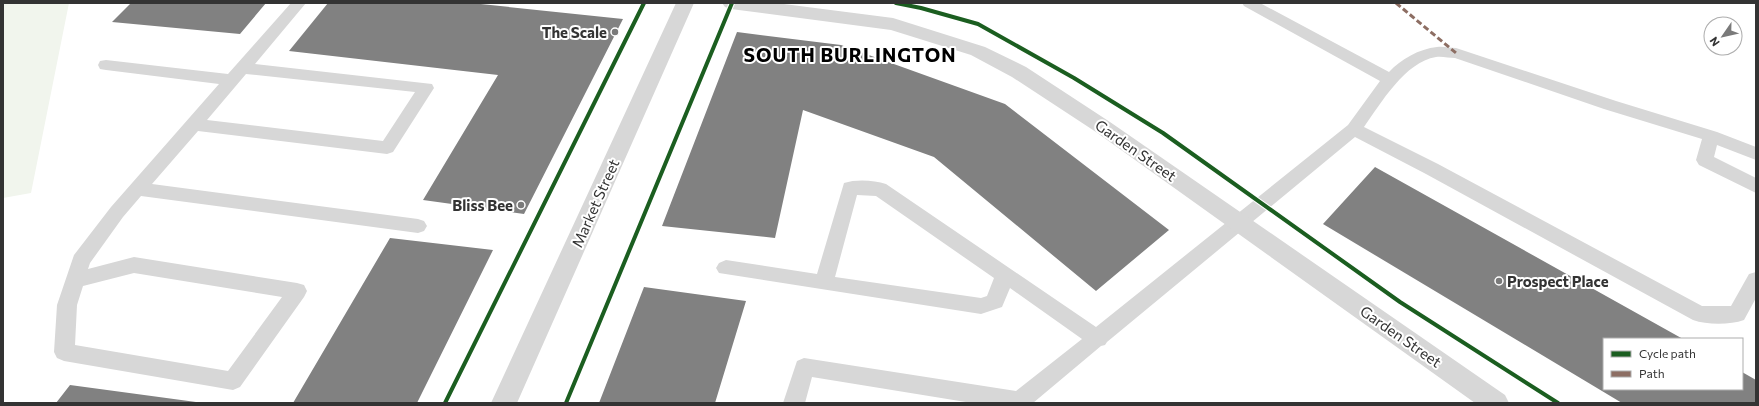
<svg xmlns="http://www.w3.org/2000/svg" width="1759" height="406" font-family="Commissioner,sans-serif">
	<style>
		.green { fill: #f1f5ed }
		.building { fill: #818181 }
		.lines { fill: none; stroke-linecap: round; stroke-linejoin: round }
		.service { fill: #d7d7d7; fill-rule: evenodd }
		.minor { fill: #d7d7d7; fill-rule: evenodd }
		.quiet { stroke: #8d6e63; stroke-width: 3; stroke-dasharray: 6 3; stroke-linecap: butt }
		.cycleway-casing { stroke: #fff; stroke-width: 6 }
		.cycleway { stroke: #1b5e20; stroke-width: 4 }
		.poi-dot { fill: #7a7a7a; stroke: #fff; stroke-width: 1.5 }
		.labels { text-anchor: middle; dominant-baseline: central; stroke-width: 4; stroke-linejoin: round; paint-order: stroke }
		.poi-label { font-size: 15px; font-weight: bold; fill: #333; stroke: #fff; text-anchor: end }
		.street-label { font-size: 15px; fill: #333; stroke: #fff }
		.district-label { font-size: 19px; font-weight: bold; letter-spacing: 1px; fill: #000; stroke: #fff }
	</style>
	<rect width="100%" height="100%" fill="#fff"/>
	<!-- green -->
	<path class="green" d="M3,3H69L31,193L3,198Z"/>
	<!-- building -->
	<path class="building" d="M131,3H266L240,34L112,22Z
		M328,3H471L623,19L524,214L423,200L498,75L289,51Z
		M737,32L841,45L1005,104L1169,230L1096,291L934,157L803,110L775,238L662,226Z
		M1375,167L1683,339H1604V389H1742V372L1756,380V403H1622L1323,224Z
		M390,238L493,250L417,403H293Z
		M644,287L746,301L715,403H599Z
		M70,385L196,402V403H56Z"/>
	<g class="lines">
		<!-- service -->
		<path class="service" d="M291,3H306L255,64L432,84L434,88L393,152L387,154L198,131L152,184L418,219L424,221L427,226L424,231L418,233L141,196L123,217L90,263L88,269L134,257L297,283L304,285L307,291L304,297L240,387L233,390L64,361L57,358L54,352L57,305L74,255L111,207L219,84L106,70L100,69L98,65L100,61L106,60L228,74ZM246,74L415,92L383,141L207,120ZM134,273L282,297L228,371L75,345L77,305L83,286Z
			M1242,3H1260L1389,72C1401,59 1419,49 1437,47C1443,46 1450,48 1456,48L1616,101L1717,132L1756,147V160L1717,145L1714,157L1756,178V193L1699,165L1696,160L1702,139L1604,109L1455,58C1449,58 1442,56 1436,57C1405,62 1381,103 1364,127L1438,164L1702,306H1731L1749,274L1756,272V298L1744,320C1730,325 1707,325 1693,320L1426,174L1355,137L1107,342L1105,345L1101,346L1033,403H972L812,377L805,403H783L797,361L804,358L1016,391L1082,339L1010,288L1002,307L981,314L719,273L716,268L719,263L726,260L817,274L844,183C856,179 874,180 886,184L1096,327L1348,125L1380,81L1244,6ZM857,195L876,196L994,278L987,296L981,298L835,277Z"/>
		<!-- minor -->
		<path class="minor" d="M676,3H694L517,403H491Z
			M722,3H776L893,18L985,47L1026,67L1110,122L1505,395L1509,403H1475L1096,132L1012,77L971,55L891,30L731,9L725,7Z"/>
		<!-- quiet -->
		<path class="quiet" d="M1396,3L1456,53"/>
		<defs>
			<path id="cycleway" d="M896,3L921,8L978,24L1074,78L1163,133L1400,302L1558,403
				M445,403L644,3
				M566,403L732,3"/>
		</defs>
		<!-- cycleway casing -->
		<use href="#cycleway" class="cycleway-casing"/>
		<!-- cycleway -->
		<use href="#cycleway" class="cycleway"/>
	</g>
	<!-- markers -->
	<g class="poi-dot">
		<circle cx="615" cy="32" r="4"/>
		<circle cx="521" cy="205" r="4"/>
		<circle cx="1499" cy="281" r="4"/>
	</g>
	<g class="labels">
		<!-- poi labels -->
		<g class="poi-label">
			<text x="607" y="32">The Scale</text>
			<text x="513" y="205">Bliss Bee</text>
			<text x="1507" y="281" text-anchor="start">Prospect Place</text>
		</g>
		<!-- street labels -->
		<g class="street-label">
			<text transform="translate(1136 150) rotate(35)">Garden Street</text>
			<text transform="translate(595 203) rotate(-66)">Market Street</text>
			<text transform="translate(1401 336) rotate(35)">Garden Street</text>
		</g>
		<!-- district labels -->
		<g class="district-label">
			<text x="850" y="54">SOUTH BURLINGTON</text>
		</g>
	</g>
	<!-- border -->
	<rect width="1759" height="406" fill="none" stroke="#333333" stroke-width="8"/>
	<!-- legend -->
	<rect x="1603" y="338" width="140" height="52" fill="#ffffff" stroke="#adadad"/>
	<rect x="1611" y="351" width="20" height="6" fill="#1b5e20" stroke="#adadad"/>
	<text x="1639" y="358" font-size="12" fill="#333333">Cycle path</text>
	<rect x="1611" y="371" width="20" height="6" fill="#8d6e63" stroke="#adadad"/>
	<text x="1639" y="378" font-size="12" fill="#333333">Path</text>
	<!-- north arrow -->
	<g transform="translate(1723 36) rotate(236)"><circle r="19" fill="#ffffff" stroke="#adadad"/>
	<path d="M0-3L7 15L0 10L-7 15Z" fill="#7a7a7a"/>
	<text y="-6" font-size="11" font-weight="bold" text-anchor="middle" fill="#333333">N</text>
	</g>
</svg>
